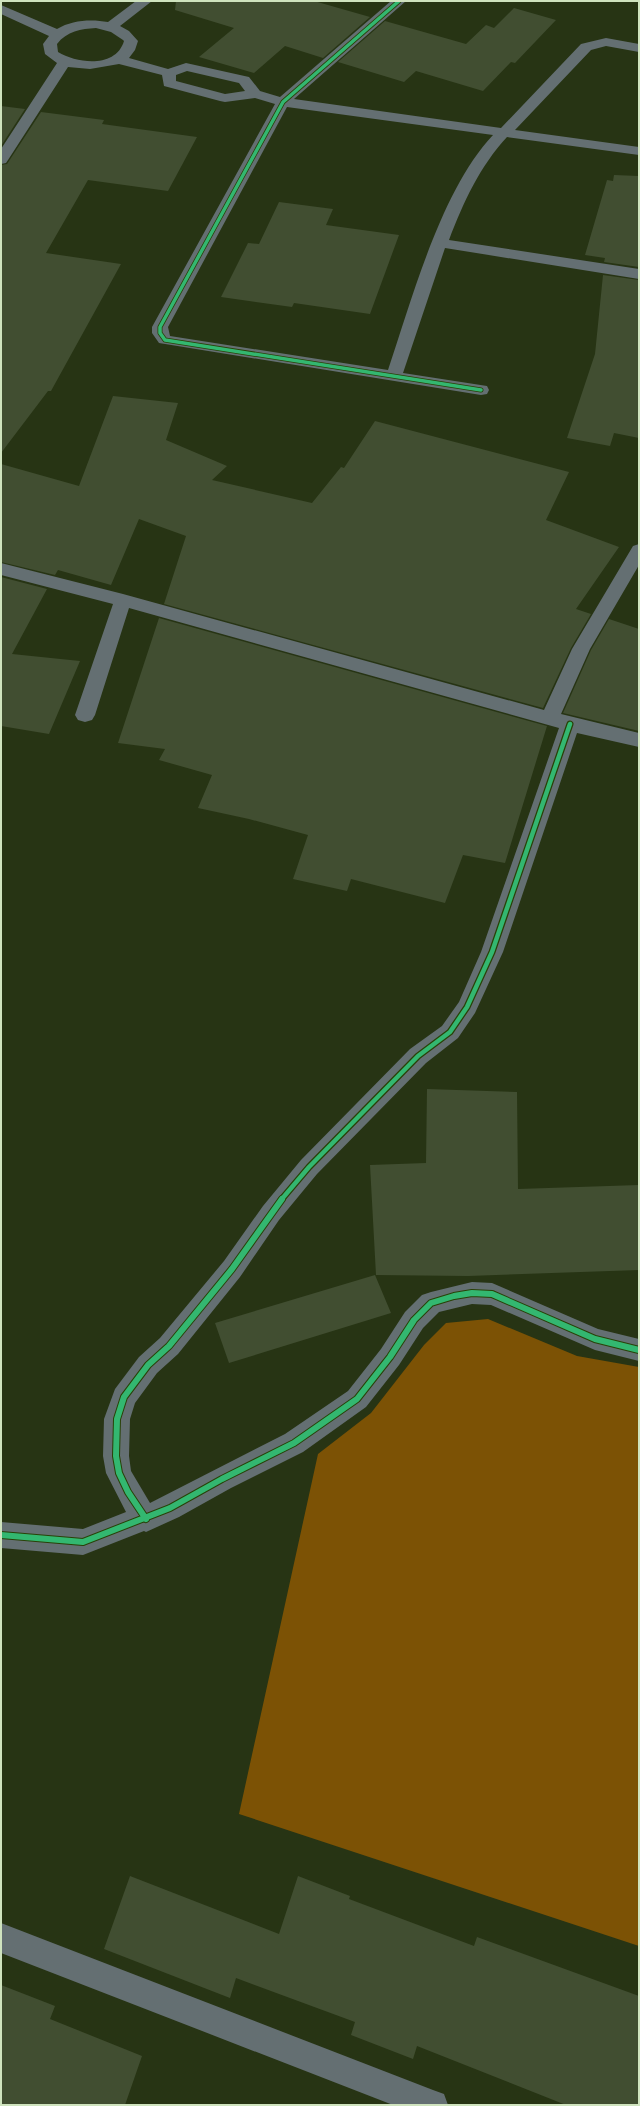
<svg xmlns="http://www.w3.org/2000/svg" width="640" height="2106" font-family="Ubuntu,sans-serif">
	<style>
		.green { fill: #7c5205 }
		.building { fill: #414e31 }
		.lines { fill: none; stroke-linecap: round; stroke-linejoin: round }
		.street { fill: #646f72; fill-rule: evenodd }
		.cycleway-far2-casing { stroke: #294107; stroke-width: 5 }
		.cycleway-far1-casing { stroke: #294107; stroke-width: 7 }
		.cycleway-casing { stroke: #294107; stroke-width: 8 }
		.cycleway-far2 { stroke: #33b770; stroke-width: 3.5 }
		.cycleway-far1 { stroke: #33b770; stroke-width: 4.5 }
		.cycleway { stroke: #33b770; stroke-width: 6 }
	</style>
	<rect width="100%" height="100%" fill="#273414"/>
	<!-- green -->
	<path class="green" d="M488,1319L577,1356L639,1367V1946L239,1814L318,1454L371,1413L424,1345L446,1323Z"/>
	<!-- building -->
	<path class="building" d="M176,1H314L370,17L323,58L285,46L254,73L199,57L234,28L175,10Z
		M514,8L556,20L515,63L511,62L483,91L416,71L404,82L338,62L385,21L466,44L486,25L494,28Z
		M1,106L25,109L1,146Z
		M41,112L104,120L102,124L197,137L168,191L88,180L46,253L121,264L51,391H48L1,453V165L7,164Z
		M614,175L639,176V267L604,262L605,258L585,255L607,180L613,181Z
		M279,202L333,209L326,225L399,235L370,314L294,303L292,307L221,297L248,243L259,244Z
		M603,275L639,280V438L614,433L610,446L567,438L595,354Z
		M113,396L178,403L166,440L227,466L212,480L312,503L341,467L344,468L375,421L569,472L546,520L619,547L576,609L591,614L571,648L543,708L164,604L186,536L139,519L111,585L58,570L55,575L1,562V464L79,486Z
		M1,577L47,589L12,654L80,661L49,734L1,726Z
		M159,618L547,726L505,863L463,855L445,903L351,879L347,891L293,879L308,835L249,819L198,808L212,775L159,760L165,749L118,743Z
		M609,619L639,629V731L563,713L591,650Z
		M427,1089L517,1092L518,1189L639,1185V1270L468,1276L376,1275L370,1165L426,1163Z
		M375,1275L391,1313L229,1363L215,1323Z
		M130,1876L279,1934L298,1876L350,1896L349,1899L474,1946L477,1937L639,1996V2105H566L417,2046L413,2059L351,2035L355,2022L236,1978L230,1998L104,1949Z
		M1,1985L55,2006L50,2019L142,2056L125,2105H1Z"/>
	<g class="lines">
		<!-- street -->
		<path class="street" d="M136,1H152L120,26L129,31L138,41L135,50L129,58L168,69L186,63L249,77L260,91L280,97L391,1H406L294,99L501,128L581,44L606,38L639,44V52L606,46L591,50L515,130L639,147V155L507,137C480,166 463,203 449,240L639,269V279L445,248L403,373L487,386L489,390L487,394L481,395L159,343L152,333V327L275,104L255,98L225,102L220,101L164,86L162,75L119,64L90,69L68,67L8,160L6,163L1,164V149L57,63L45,54L43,44L49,36L1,14V5L57,29C72,20 91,19 108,22ZM96,28L111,32L123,40L124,41C116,68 78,64 58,52L57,44C67,31 81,29 96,28ZM187,71L239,83L245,91L225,94L176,81V75ZM287,107L493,135C441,190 412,299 388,370L170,336L168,327Z
			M639,544V565L590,649L561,714L639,733V747L577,733L503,952L475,1013L458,1038L426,1063L317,1174L279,1220L240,1277L178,1354L157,1373L135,1403L130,1419L129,1456L131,1471L150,1503L285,1434L348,1391L381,1349L405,1312L422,1295L431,1292L472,1282L492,1283L598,1329L639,1339V1361L595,1350L491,1305L472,1304L439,1312L423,1328L399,1365L366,1407L303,1452L231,1488L179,1517L146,1532L144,1531L83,1555L1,1548V1522L83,1529L126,1512L106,1473L103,1456L104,1419L115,1389L139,1357L160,1338L224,1261L263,1206L301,1160L410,1049L442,1026L459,1002L481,952L559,728L129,608L95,715L92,720L85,722L78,720L75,715L113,604L1,575V563L123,594L544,710L572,649L633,546Z
			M1,1923L433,2090L444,2094L448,2105H393L1,1953Z"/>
		<defs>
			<path id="cycleway-far2" d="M399,1L283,102L160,327V333L165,340L481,390"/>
			<path id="cycleway-far1" d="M281,1200L309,1167L418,1056L450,1032L467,1007L492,952L570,724"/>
			<path id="cycleway" d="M146,1519L128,1492L119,1473L116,1456L117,1419L124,1397L148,1365L169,1346L232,1269L282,1199
				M1,1535L83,1542L170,1508L222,1479L294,1443L357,1399L390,1357L414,1320L431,1303L454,1296L472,1293L492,1294L595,1339L639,1350"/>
		</defs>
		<!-- cycleway-far2 casing -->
		<use href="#cycleway-far2" class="cycleway-far2-casing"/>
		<!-- cycleway-far1 casing -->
		<use href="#cycleway-far1" class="cycleway-far1-casing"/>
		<!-- cycleway casing -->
		<use href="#cycleway" class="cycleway-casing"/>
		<!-- cycleway-far2 -->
		<use href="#cycleway-far2" class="cycleway-far2"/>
		<!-- cycleway-far1 -->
		<use href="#cycleway-far1" class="cycleway-far1"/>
		<!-- cycleway -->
		<use href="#cycleway" class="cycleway"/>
	</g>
	<!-- border -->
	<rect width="640" height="2106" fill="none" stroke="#cfe3be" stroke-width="4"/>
</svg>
